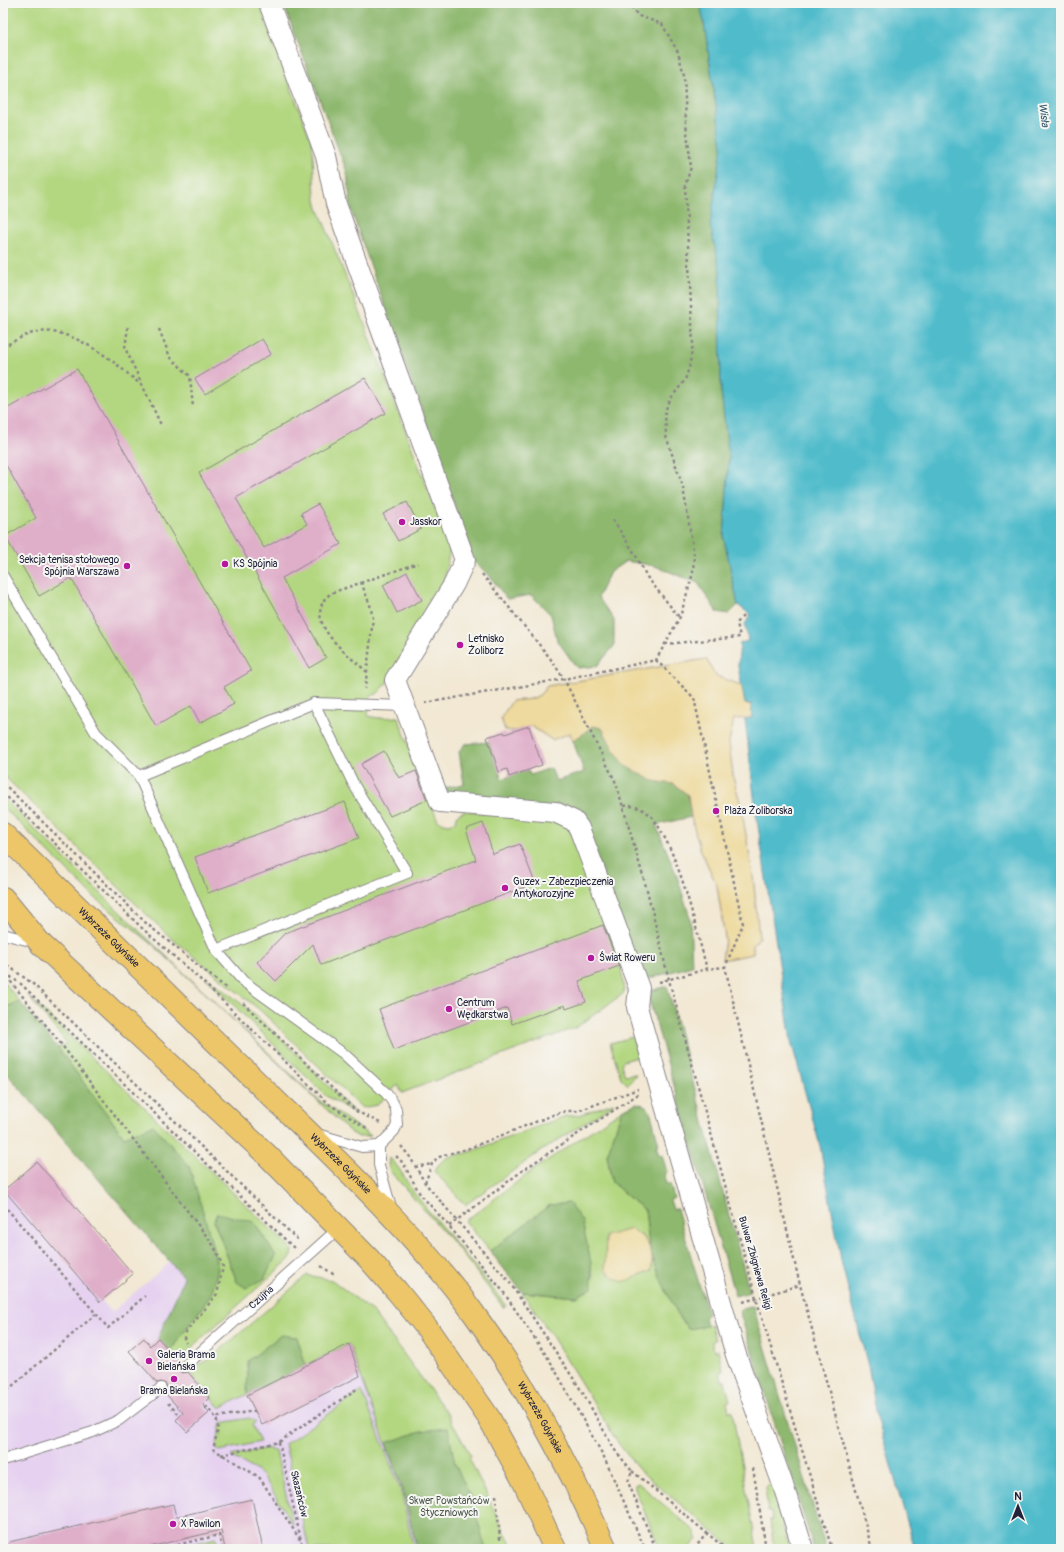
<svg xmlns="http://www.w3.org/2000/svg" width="1064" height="1552" font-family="Pangolin,sans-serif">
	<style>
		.built { fill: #e6d2f0 }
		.green { fill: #b3d780; stroke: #6a7c5e; fill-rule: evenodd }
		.forest { fill: #8eb86e; stroke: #586d54 }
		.sand { fill: #eeda9e; stroke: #887e6c }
		.water { fill: #4fbbcb; stroke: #386e83 }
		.building { fill: #dfaec9 }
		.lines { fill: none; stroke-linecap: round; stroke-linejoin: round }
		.lane-casing { stroke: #8a8587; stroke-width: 12 }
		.street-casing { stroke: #8a8587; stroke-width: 22 }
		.primary-casing { stroke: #8a8587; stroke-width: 24 }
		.path { stroke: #8a8587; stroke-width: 2.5; stroke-dasharray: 3 3; stroke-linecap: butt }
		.lane { stroke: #fff; stroke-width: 10 }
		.street { stroke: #fff; stroke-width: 20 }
		.primary { stroke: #ecc669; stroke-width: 22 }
		.poi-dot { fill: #b5179e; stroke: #f6f6f2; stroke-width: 1.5 }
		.labels { text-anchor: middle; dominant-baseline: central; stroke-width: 4; stroke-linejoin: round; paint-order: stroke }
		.poi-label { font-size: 10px; fill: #22223b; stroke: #f6f6f2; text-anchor: start }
		.street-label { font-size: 10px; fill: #22223b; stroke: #f6f6f2 }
		.park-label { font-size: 10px; fill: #4e5850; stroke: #f6f6f2 }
		.water-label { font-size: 11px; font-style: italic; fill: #32586d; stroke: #f6f6f2 }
	</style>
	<rect width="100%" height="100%" fill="#f6f6f2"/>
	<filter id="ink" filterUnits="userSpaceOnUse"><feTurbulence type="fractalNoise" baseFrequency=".025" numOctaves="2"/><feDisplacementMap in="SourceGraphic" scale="8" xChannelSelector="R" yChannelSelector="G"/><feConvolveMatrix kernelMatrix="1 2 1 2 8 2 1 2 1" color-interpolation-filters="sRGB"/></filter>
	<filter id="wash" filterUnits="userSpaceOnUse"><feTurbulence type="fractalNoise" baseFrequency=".012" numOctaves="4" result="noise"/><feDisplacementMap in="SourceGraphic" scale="16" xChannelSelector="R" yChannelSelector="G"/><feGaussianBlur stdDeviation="0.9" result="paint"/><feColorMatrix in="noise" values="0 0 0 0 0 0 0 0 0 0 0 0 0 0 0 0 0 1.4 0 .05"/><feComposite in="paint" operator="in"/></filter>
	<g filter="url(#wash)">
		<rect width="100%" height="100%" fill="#f2e8d3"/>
		<!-- built -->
		<path class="built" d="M3,1189L100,1302L102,1301L112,1312L170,1262L184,1278L158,1338L220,1408L349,1344L403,1491L417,1549H3Z"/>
		<!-- green -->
		<path class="green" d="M3,3H259L312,143C315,164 312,190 318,208L366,327L450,548L444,580L385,686L377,694L370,696L368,716L378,718L398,717L438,821L448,824L455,822L457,815L464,811L556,819L569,827L621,965L624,993L577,1027L402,1093L398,1085L377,1105L362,1108L261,1011L172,939L3,775Z
			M3,798L123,915L317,1099L371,1136L359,1137L350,1132L205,993L152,944L93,896L3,807Z
			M206,978C262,1014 309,1067 356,1114L326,1096Z
			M3,981L20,1002L3,1008Z
			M28,996L292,1249L291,1258L195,1344L180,1363L170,1351L211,1295L124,1137L58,1048L67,1043ZM217,1213L237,1282L214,1221Z
			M633,1037L638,1057L623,1061L621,1065L625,1075L636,1074L628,1085L621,1078L610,1043Z
			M613,1103V1105L538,1153L465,1205L434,1171C443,1156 451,1156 467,1153L566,1116L579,1115Z
			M622,1110L607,1155L612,1182L627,1196L645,1210L649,1245L640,1234L651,1271L653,1260L678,1315L688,1329L711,1325L715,1340L712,1341L714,1351L718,1350L723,1371L720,1372L722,1381H725L730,1401L727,1402L729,1412L732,1411L757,1549H734L640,1471L618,1443L552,1336L522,1292L576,1297L593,1277L582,1221L550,1205L490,1251L465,1221L533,1170Z
			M389,1157C402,1169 407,1185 419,1199C448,1235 478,1269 506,1306L504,1308L456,1246L390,1171L388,1164Z
			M307,1275L332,1280L372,1311L445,1410L471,1456L469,1458L513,1549H417L403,1491L349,1344L220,1408L187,1370L210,1359Z
			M362,1391L401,1491L414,1549H309L285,1444Z
			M249,1418L256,1422L252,1425L260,1442L220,1451L216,1448L221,1423Z
			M267,1448L276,1452L293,1525L265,1479L257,1471L231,1456Z
			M638,1483L696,1532L697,1539L688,1549H660L635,1489V1485Z
			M772,1484L785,1522H782L784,1532H788V1536L786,1537L788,1545L791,1544L792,1549H774L770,1520H772L771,1512H768L765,1487L767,1485Z
			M216,1538L218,1549H171Z"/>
		<!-- forest -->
		<path class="forest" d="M283,3H700L704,23L722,146L711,225L720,270L721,391L729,458L724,538L738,605L729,614L717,612L698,583L655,566L626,561L610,572L598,597L614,620V646L597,666L577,668L557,640L551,615L531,595L507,599L489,575L474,562L437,454L351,210L347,172Z
			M593,726L602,728L613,749L653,781L674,784L688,795L691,817L656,825L677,876L690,918L692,966L643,980L584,825L453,795L446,791L445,788L464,784L459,752L465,744L489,742L502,779L528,770L530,775L551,768L556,781L584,772L573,741Z
			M667,986L750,1292L735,1296L647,992Z
			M20,1002L58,1048L124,1137L153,1125L189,1166L206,1221L218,1269L211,1295L170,1351L158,1338L184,1278L3,1069V1008Z
			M637,1103L647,1106L651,1114L659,1145L656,1146L659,1155H662L667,1172L664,1174L666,1184H670L674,1198L670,1200L673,1209H677L708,1314L705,1316L707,1326L688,1329C674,1311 653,1266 649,1244C647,1233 647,1221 645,1210L627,1196L612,1182L607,1155L622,1110Z
			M569,1203L582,1221L591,1263L592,1288L577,1297L522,1292L490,1251L550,1205Z
			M217,1213L254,1222L276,1256L264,1279L246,1288L237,1282L214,1221Z
			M753,1306L826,1549H814L739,1310Z
			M281,1335L297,1337L306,1366L247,1395L248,1361Z
			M448,1428L455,1464L470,1496L486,1549H417L403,1491L386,1443L421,1431Z"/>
		<!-- sand -->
		<path class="sand" d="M706,659L716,676L743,686L745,704H751L752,718L734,719L729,742L733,777L741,806L753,875L759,938L753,945V954L722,960L725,938L717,886L700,848L691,817L688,795L674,784L653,781L626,766L613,749L602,728L593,726L573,741L570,733L552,740L531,726L515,731L505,730L501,718L512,701C528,699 538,701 547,686Z
			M631,1229C648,1238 655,1252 651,1271L623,1282L613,1277L605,1270L606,1236Z"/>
		<!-- water -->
		<path class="water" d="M700,3H1061V1549H915L877,1417L869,1370L842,1265L820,1146L791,1041L756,813L745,719L752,718L751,704H745L738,666L740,643L748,641L745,624L751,615L738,605L724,539L729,458L721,391L720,270L710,225L722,146L704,23Z"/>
		<g id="blocks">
			<!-- building -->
			<path class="building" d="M262,339L271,354L205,394L195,379Z
				M77,369L251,671L224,687L234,704L200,723L191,706L156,726L71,578L39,596L5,536L36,518L3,460V411Z
				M365,378L386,413L236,498L264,548L307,524L301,513L318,504L341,544L282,578L326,658L309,668L199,473Z
				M407,502L421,529L398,541L383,514Z
				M407,572L422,600L397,613L383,585Z
				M529,726L542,765L509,777L507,769L499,772L487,737L504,732L505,734Z
				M384,751L399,778L416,771L427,800L390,816L361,764Z
				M345,802L359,838L208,893L195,857Z
				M483,823L493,854L520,844L535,883L321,965L313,944L276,981L257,962L285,933L476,860L466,829Z
				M603,925L619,966L579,981L586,1002L566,1009L565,1005L512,1024L507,1008L394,1050L379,1009Z
				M37,1162L133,1274L100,1302L4,1190Z
				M144,1338L150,1346L158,1338L180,1362L178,1365L179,1371L182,1373L188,1372L210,1398L203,1405L209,1413L187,1432L176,1420L183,1413L165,1393L167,1388L166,1384L161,1382L157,1383L129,1351Z
				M349,1344L360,1376L262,1425L247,1395Z
				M252,1499L263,1549H225L221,1530L141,1549H10L9,1542L173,1504L176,1517Z"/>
		</g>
	</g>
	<g filter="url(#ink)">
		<use href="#blocks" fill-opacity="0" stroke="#8a8587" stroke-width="1"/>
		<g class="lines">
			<defs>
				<g id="lane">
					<path d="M3,576L96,733L139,776L216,950L243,981L344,1054L386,1093L392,1101L396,1109L397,1125L394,1131L379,1146V1165L391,1208"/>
					<path d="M139,776L314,703L405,706"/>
					<path d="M3,934L34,942"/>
					<path d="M216,950L407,873L354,785L314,703"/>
					<path d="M317,1134L362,1147L379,1146"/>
					<path id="s1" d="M184,1367L339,1228"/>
					<path d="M3,1460L93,1432L119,1420L161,1388"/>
				</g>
				<path id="street" d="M269,3L326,156L336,204L352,249L465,560L454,584L395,680L440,802L555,812L574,821L579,828L639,988L637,1007L736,1355L782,1482L803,1549"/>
				<g id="primary">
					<path id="s2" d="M3,834C92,922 182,1009 271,1096C341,1164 421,1239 477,1318C529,1390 570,1468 606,1549"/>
					<path d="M3,898L41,944L265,1153L369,1259L397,1291L427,1328L489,1418L523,1480L555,1549"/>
				</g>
			</defs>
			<!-- lane casing -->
			<use href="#lane" class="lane-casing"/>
			<!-- street casing -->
			<use href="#street" class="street-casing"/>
			<!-- primary casing -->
			<use href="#primary" class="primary-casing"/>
			<!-- path -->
			<path class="path" d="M128,327L125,348L161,425
				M159,329L170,357L190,376L193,408
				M3,347C13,342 25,334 37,332C74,327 115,362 141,385
				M613,520L635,554L647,577L679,617
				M482,574L550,658L564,679L616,783L647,890L669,980L756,1298L832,1549
				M361,582L370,605L373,618L365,689
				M665,644L740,637L737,623L743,616
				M656,660L694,698L743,924L725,967
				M367,672C351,657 309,628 323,602C324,599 328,596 331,593L418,563
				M425,703L564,679L656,660L680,617L693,573L694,555L683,487L666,436L665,411L671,398L685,380L689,368L693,344L685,186L691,167L686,124L684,75L678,52L662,24L639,16L627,3
				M3,783L147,924L226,988
				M3,793L144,930L203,982L329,1104L368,1129
				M624,806C636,805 648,810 655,821C682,862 694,922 707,969
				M3,962L33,984L299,1241
				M3,972L61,1044L214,1246L223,1267L217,1294L186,1332L184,1338L186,1343
				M5,973L21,984L294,1248
				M659,982L707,969L725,967L800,1285L872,1549
				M243,1003L356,1111L380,1123
				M401,1146L410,1157L425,1183L510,1283L583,1393L614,1449L632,1471L628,1482L656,1549
				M396,1156L403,1163L420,1194L449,1226L502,1290L550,1361L604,1457L645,1549
				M415,1167L432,1164
				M425,1183L432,1164L437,1158L444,1155L467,1149L553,1115L566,1111H578L638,1089
				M3,1204L108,1328L145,1296
				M449,1226L526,1168L640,1093
				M321,1266L336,1276
				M743,1302L800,1285
				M3,1394L96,1314
				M168,1403L180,1416
				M205,1408L207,1407C223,1424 218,1428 213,1449L259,1477L301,1541
				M217,1417L255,1411
				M279,1442L303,1549
				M221,1455L279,1442L358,1388
				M753,1468L766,1549
				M632,1471L726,1549
				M496,1495L501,1549
				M160,1549L219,1535L222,1549
				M694,1549L707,1533"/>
			<!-- lane -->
			<use href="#lane" class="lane"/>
			<!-- street -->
			<use href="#street" class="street"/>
			<!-- primary -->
			<use href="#primary" class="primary"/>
		</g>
	</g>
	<!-- markers -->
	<g class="poi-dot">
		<circle cx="402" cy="522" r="4"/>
		<circle cx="225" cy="564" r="4"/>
		<circle cx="127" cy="566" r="4"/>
		<circle cx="460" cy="645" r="4"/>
		<circle cx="716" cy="811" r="4"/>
		<circle cx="505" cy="888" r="4"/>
		<circle cx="591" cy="958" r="4"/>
		<circle cx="449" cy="1009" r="4"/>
		<circle cx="149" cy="1361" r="4"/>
		<circle cx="174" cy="1379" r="4"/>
		<circle cx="173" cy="1524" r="4"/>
	</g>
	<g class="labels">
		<!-- poi labels -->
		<g class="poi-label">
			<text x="410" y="522">Jasskor</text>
			<text x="119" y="560" text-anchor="end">Sekcja tenisa stołowego<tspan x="119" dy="12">Spójnia Warszawa</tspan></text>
			<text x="233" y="564">KS Spójnia</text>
			<text x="468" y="639">Letnisko<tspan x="468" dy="12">Żoliborz</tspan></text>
			<text x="724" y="811">Plaża Żoliborska</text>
			<text x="513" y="882">Guzex - Zabezpieczenia<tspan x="513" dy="12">Antykorozyjne</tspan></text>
			<text x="599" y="958">Świat Roweru</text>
			<text x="457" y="1003">Centrum<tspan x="457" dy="12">Wędkarstwa</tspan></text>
			<text x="157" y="1355">Galeria Brama<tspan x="157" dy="12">Bielańska</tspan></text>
			<text x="174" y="1391" text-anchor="middle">Brama Bielańska</text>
			<text x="181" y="1524">X Pawilon</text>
		</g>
		<!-- street labels -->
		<g class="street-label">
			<text stroke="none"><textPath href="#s2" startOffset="148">Wybrzeże Gdyńskie</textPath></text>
			<text stroke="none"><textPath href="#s2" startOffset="472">Wybrzeże Gdyńskie</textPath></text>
			<text transform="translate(755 1263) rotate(74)">Bulwar Zbigniewa Religi</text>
			<text stroke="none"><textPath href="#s1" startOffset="104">Czujna</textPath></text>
			<text stroke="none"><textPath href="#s2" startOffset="796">Wybrzeże Gdyńskie</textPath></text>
			<text transform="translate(299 1494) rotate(77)">Skazańców</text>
		</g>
		<!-- park labels -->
		<g class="park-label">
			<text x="449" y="1501">Skwer Powstańców<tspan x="449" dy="12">Styczniowych</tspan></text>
		</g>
		<!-- water labels -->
		<g class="water-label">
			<text transform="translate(1044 115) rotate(83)">Wisła</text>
		</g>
	</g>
	<!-- margin -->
	<rect width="1064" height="1552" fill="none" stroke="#f6f6f2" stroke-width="16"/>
	<!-- north arrow -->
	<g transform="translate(1018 1506)" stroke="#f6f6f2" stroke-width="3" paint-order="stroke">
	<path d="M0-3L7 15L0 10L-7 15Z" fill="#22223b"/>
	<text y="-6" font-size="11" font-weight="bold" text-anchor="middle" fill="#22223b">N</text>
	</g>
</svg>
